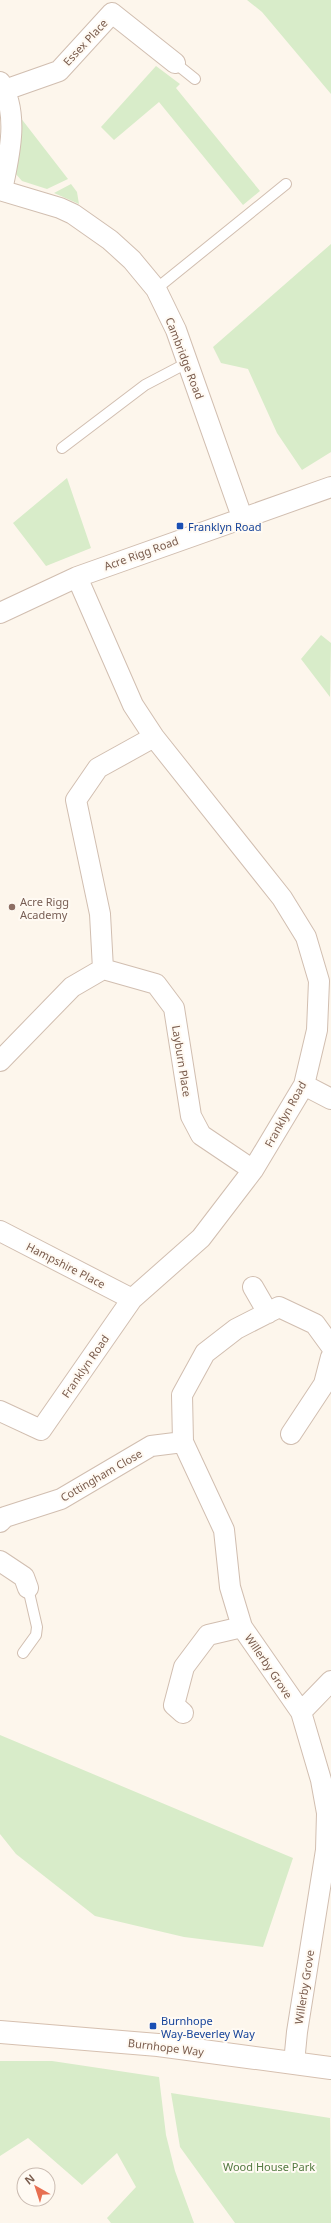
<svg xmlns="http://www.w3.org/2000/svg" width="331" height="2223" font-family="'Noto Sans',sans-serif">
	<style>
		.green { fill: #d8ecc9 }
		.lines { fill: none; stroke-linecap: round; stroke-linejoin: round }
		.lane-casing { stroke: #d1beb0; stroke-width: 12 }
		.street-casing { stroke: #d1beb0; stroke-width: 22 }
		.secondary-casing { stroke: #d6c0b0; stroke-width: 24 }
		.lane { stroke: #fff; stroke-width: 10 }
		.street { stroke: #fff; stroke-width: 20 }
		.secondary { stroke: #fff; stroke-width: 22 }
		.transit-dot { fill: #1a4fb4; stroke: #fffaf3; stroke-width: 1.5 }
		.education-dot { fill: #8d6e63; stroke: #fffaf3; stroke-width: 1.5 }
		.labels { text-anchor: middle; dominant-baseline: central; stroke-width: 4; stroke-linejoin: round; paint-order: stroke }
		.street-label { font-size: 11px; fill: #7a5c4d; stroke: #fffaf3 }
		.transit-label { font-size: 11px; fill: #164399; stroke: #fffaf3; text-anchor: start }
		.education-label { font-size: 11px; fill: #785e54; stroke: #fffaf3; text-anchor: start }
		.park-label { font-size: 11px; fill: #537a41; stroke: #fffaf3 }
	</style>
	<rect width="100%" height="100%" fill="#fdf6ec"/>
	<!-- green -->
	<path class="green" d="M247,0H331V94L262,12Z
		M156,66L180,84L176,88L260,191L243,205L159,102L114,140L101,127Z
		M20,117L68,179L47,189L22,181L15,173Z
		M71,184L77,192L79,204L54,193Z
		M331,244V452L302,470L277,433L248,369L221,363L213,347Z
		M67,478L91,548L46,566L13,523Z
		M321,635L331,643L330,697L301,659Z
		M0,1735L293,1858L263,1947L184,1937L95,1916L16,1854L0,1834Z
		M0,2061H52L159,2077L166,2135L175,2171L194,2223H111L107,2218L136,2187L117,2153L82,2185L28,2138L0,2156Z
		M171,2093L330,2118L331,2223H235L180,2147Z"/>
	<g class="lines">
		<defs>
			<path id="lane" d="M175,63L195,79
				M156,289L286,184
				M62,448L145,385L187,363
				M23,1653L36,1635L37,1627L28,1588"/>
			<path id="street" d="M0,82C20,113 9,157 2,190
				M5,90L59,71L112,13L175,63
				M0,190L60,208L73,214L110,240L132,260L156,289L176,330L242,517
				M0,613L77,577L331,487
				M103,969L100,914L76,800L98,768L154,737
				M0,1061L72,987L103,969L156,984L174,1008L191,1116L201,1135L253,1170
				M304,1085L331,1099
				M0,1231L132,1299
				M253,1287L268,1313
				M0,1411L41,1430L132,1299L201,1238L253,1170L304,1085L317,1030L319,981L306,937L282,898L154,737L133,705L77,577
				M291,1434L324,1384L331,1357
				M0,1522L5,1517L61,1499L151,1446L183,1442
				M0,1561L24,1577L28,1588
				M301,1712L331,1681
				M183,1713L174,1705L184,1667L208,1635L242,1627
				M294,2063L297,2032L326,1850L327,1813L321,1780L301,1712L242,1627L230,1587L224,1530L183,1442L182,1395L205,1353L236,1329L279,1307L315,1324L331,1346"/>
			<path id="secondary" d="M0,2032L158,2045L331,2068"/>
		</defs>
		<!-- lane casing -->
		<use href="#lane" class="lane-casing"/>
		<!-- street casing -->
		<use href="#street" class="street-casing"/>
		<!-- secondary casing -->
		<use href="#secondary" class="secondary-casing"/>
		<!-- lane -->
		<use href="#lane" class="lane"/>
		<!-- street -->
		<use href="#street" class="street"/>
		<!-- secondary -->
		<use href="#secondary" class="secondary"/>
	</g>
	<!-- markers -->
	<g class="transit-dot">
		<rect x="176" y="522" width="8" height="8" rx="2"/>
		<rect x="149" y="2022" width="8" height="8" rx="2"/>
	</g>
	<circle class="education-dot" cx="12" cy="907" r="4"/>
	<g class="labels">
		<!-- street labels -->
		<g class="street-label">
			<text transform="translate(85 42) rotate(-47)">Essex Place</text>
			<text transform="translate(185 358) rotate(69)">Cambridge Road</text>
			<text transform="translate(141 553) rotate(-20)">Acre Rigg Road</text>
			<text transform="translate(182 1061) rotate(81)">Layburn Place</text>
			<text transform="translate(285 1114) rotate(-61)">Franklyn Road</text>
			<text transform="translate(66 1265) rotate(27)">Hampshire Place</text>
			<text transform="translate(85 1366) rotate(-55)">Franklyn Road</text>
			<text transform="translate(101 1475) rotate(-30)">Cottingham Close</text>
			<text transform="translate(269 1666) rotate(56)">Willerby Grove</text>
			<text transform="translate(304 1987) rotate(-81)">Willerby Grove</text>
			<text transform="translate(166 2047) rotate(7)">Burnhope Way</text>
		</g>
		<!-- transit labels -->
		<g class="transit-label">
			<text x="188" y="526">Franklyn Road</text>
			<text x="161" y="2020">Burnhope<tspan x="161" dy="13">Way-Beverley Way</tspan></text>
		</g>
		<!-- education labels -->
		<g class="education-label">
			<text x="20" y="901">Acre Rigg<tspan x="20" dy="13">Academy</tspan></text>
		</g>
		<!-- park labels -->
		<g class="park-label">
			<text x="269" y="2166">Wood House Park</text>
		</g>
	</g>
	<!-- north arrow -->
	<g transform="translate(36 2187) rotate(321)"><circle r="19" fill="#fffaf3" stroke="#cabbb1"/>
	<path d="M0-3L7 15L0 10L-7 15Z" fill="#e76f51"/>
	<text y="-6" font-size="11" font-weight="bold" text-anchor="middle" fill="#7a5c4d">N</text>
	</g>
</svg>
